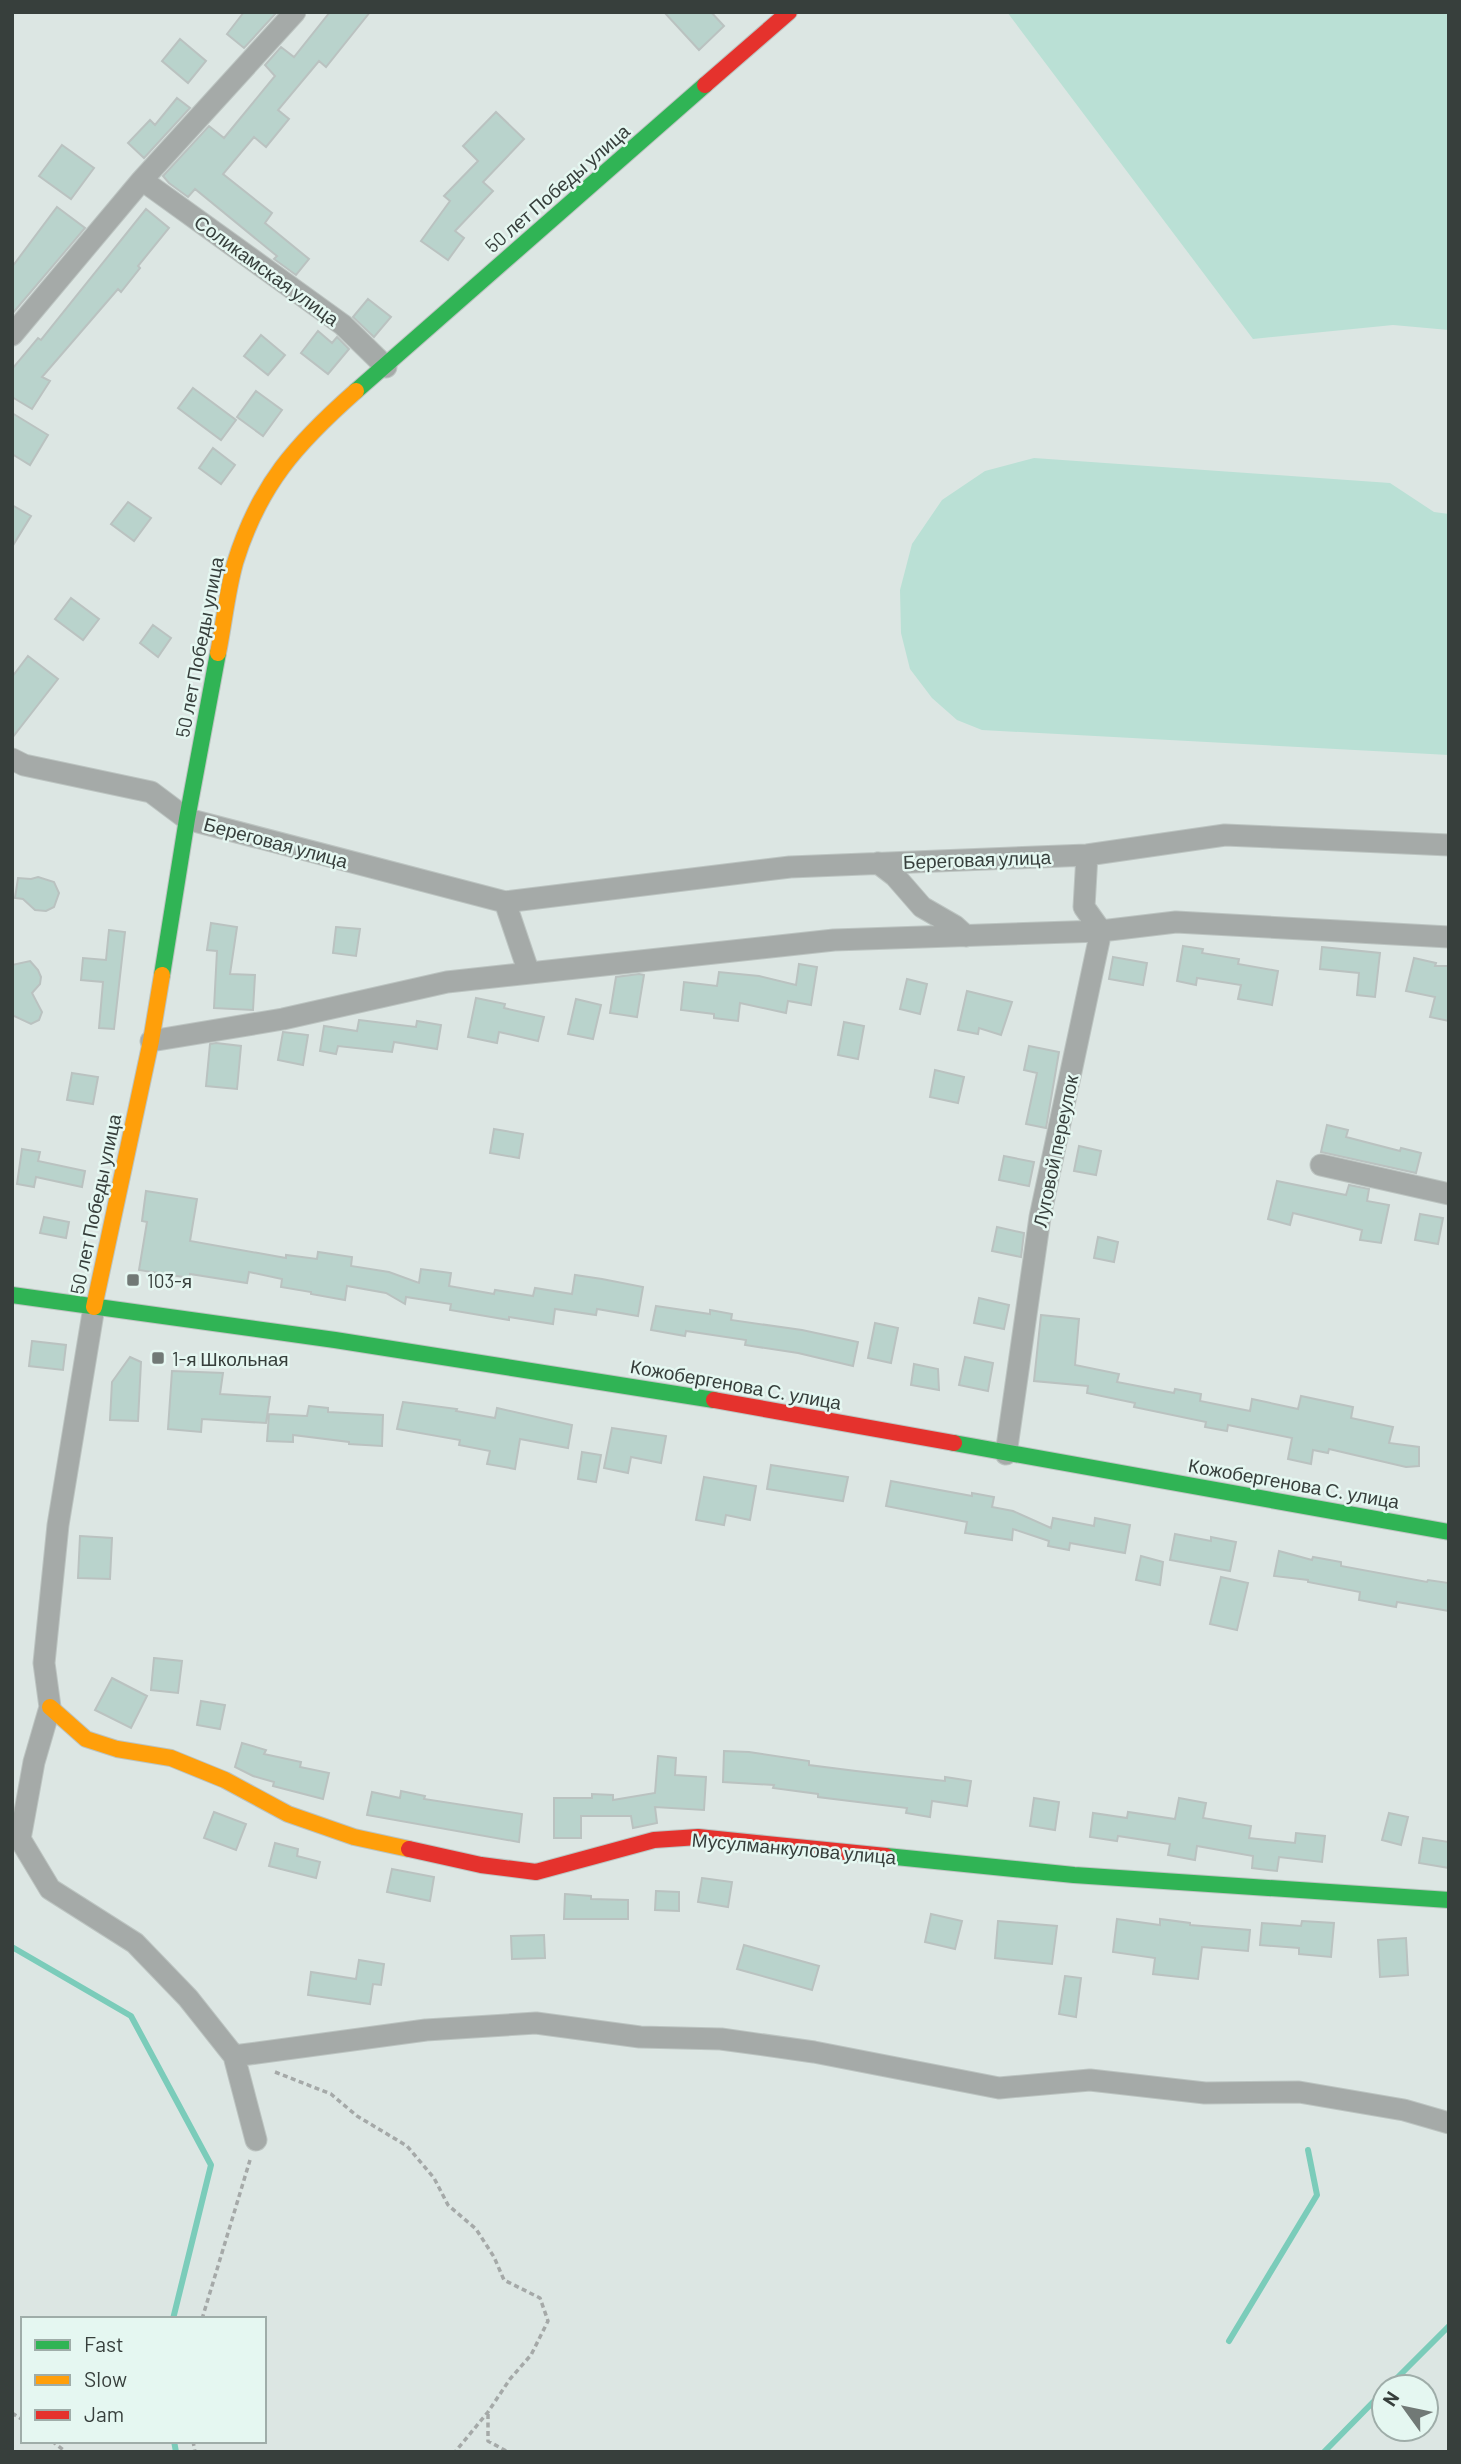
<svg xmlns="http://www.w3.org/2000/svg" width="1461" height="2464" font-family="Barlow,sans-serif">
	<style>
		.green { fill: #bae0d5 }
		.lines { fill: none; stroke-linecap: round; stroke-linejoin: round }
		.stream { stroke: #7bccba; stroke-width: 6 }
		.building { fill: #b9d3cc; stroke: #bac2c0; stroke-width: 2 }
		.street-casing { stroke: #bcc4c1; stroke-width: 23 }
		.fast-casing { stroke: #bcc4c1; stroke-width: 18 }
		.slow-casing { stroke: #bcc4c1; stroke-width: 18 }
		.jam-casing { stroke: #bcc4c1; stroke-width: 18 }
		.path { stroke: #a5a9a8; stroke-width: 3.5; stroke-dasharray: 5 3.5; stroke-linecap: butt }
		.street { stroke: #a5aaa8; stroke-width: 21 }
		.fast { stroke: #30b455; stroke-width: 16 }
		.slow { stroke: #ff9f0a; stroke-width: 16 }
		.jam { stroke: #e5322d; stroke-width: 16 }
		.poi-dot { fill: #717976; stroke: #e5f7f1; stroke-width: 2.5 }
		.labels { text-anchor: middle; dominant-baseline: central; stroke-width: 5; stroke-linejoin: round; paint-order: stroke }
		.street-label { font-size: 19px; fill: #373f3c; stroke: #e5f7f1 }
		.poi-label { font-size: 19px; fill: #373f3c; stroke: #e5f7f1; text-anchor: start }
	</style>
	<rect width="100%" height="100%" fill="#dce6e3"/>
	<!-- green -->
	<path class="green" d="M1007,12H1449V330L1393,325L1253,339Z
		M1034,458L1390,483L1434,512L1449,514V755L982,730L957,720L932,698L910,669L901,633L900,590L912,544L942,500L985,471Z"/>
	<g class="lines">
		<!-- stream -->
		<path class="stream" d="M12,1947L131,2016L211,2165L173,2319
			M1229,2341L1317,2195L1308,2150
			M1388,2387L1449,2326
			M174,2441L176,2452
			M1324,2452L1384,2391"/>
	</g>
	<!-- building -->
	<path class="building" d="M244,12H277L244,48L227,34Z
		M330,12H370L326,67L319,61L278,110L289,119L266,147L254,137L223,174L272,213L265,223L309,259L296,275L274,259L277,256L195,189L188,197L169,183L163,176L209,126L224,138L275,76L265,65L281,47L294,57Z
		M664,12H711L724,26L699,50Z
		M180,39L206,61L188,83L162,61Z
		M177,98L190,108L144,158L128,143L150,120L155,125Z
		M496,112L524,139L483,182L493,191L455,231L464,238L448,260L421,241L450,201L444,196L478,161L463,146Z
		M62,145L94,168L71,199L39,176Z
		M57,207L85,228L12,314V267Z
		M146,209L169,228L138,266L140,268L121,292L118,289L42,377L50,381L32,409L12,397V369L38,338L41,340Z
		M368,299L391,317L374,337L353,317Z
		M318,331L332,343L337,337L349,349L328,374L301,353Z
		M261,335L285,355L268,375L244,356Z
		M193,388L236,420L221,440L178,408Z
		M256,391L282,410L263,436L237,417Z
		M12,413L48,435L30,465L12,454Z
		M213,448L235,465L221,484L199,468Z
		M128,502L151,518L134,541L111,524Z
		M12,505L31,516L12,547Z
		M71,598L99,619L83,640L55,619Z
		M153,625L171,638L158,657L140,643Z
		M28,656L58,679L12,738V677Z
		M38,877L54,882L59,893L54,907L46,911L35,910L23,899L15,898L18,878L31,879Z
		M211,923L237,927L230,974L255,975L253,1010L214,1008L217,951L207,950Z
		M336,927L360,929L356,956L333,953Z
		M109,930L125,932L114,1029L99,1028L103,982L81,980L83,958L106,960Z
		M1183,946L1203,949L1202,953L1239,959L1238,964L1278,971L1272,1005L1238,999L1241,985L1197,978L1196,985L1177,981Z
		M1322,947L1380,953L1375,997L1357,995L1359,973L1320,969Z
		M1113,957L1147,963L1143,985L1109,979Z
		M1414,958L1436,963L1435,966H1449V1021L1430,1017L1435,997L1406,991Z
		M30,961L38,970L41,977L40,984L32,993L42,1012L39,1020L31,1024L12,1015V965Z
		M799,964L817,967L811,1005L788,1001L786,1013L740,1003L738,1021L714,1018V1014L681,1010L684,982L717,986L719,972L759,976L796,985Z
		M639,974L644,975L637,1017L610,1013L616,977Z
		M907,979L927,984L920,1014L900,1009Z
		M967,991L1012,1002L1001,1035L979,1028L978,1034L958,1030Z
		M476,998L505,1004L504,1008L544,1017L538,1041L499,1032L497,1043L468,1037Z
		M576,999L601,1005L593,1039L568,1034Z
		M359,1020L416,1027L417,1021L441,1025L437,1049L394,1042L392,1052L338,1046L336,1054L320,1051L324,1026L357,1031Z
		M844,1022L864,1026L858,1059L838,1055Z
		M283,1032L308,1035L303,1065L278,1060Z
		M216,1043L241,1046L237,1089L206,1086L210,1044Z
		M1029,1046L1059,1052L1046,1128L1026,1124L1037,1073L1024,1070Z
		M935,1070L964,1077L958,1103L930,1097Z
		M72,1073L98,1077L93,1104L67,1100Z
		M1327,1125L1348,1130L1346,1137L1400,1151L1401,1148L1421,1153L1416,1173L1321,1152Z
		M494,1129L523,1134L519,1158L490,1153Z
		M1079,1146L1101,1151L1096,1175L1074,1171Z
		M22,1149L40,1152L38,1161L85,1171L82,1187L36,1177L34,1187L17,1184Z
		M1004,1156L1034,1162L1029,1186L999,1180Z
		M1277,1181L1346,1195L1349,1185L1369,1189L1367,1201L1389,1205L1381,1243L1360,1240L1362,1230L1293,1213L1290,1225L1268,1219Z
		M146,1191L197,1199L190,1241L286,1258V1255L317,1259L318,1252L352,1257L351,1266L389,1272L419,1283L421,1269L451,1273L449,1286L494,1294L495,1290L533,1296L535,1288L572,1294L575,1275L602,1279L643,1287L638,1316L597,1309L596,1315L555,1309L553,1324L509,1317V1320L450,1310L451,1304L406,1297L405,1304L386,1293L347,1286L345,1300L311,1294V1292L281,1287L282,1279L249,1272L247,1283L190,1274V1278L139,1270L147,1222L142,1221Z
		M1420,1214L1443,1218L1438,1244L1415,1240Z
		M44,1217L69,1222L66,1238L40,1233Z
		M997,1227L1024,1233L1021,1257L992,1251Z
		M1098,1237L1118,1242L1114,1262L1094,1258Z
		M979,1298L1009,1305L1004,1329L974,1323Z
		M656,1306L710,1314V1310L732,1314L731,1320L802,1330L858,1342L853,1366L798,1353L745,1345L746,1340L686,1331L685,1336L651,1330Z
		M1041,1315L1079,1319L1075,1365L1119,1374L1117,1382L1174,1393L1175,1389L1201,1394L1200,1401L1250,1411L1252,1399L1298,1409L1301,1396L1353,1407L1351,1418L1393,1427L1389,1443L1419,1447V1466L1406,1467L1329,1449L1328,1453L1313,1450L1311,1464L1288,1459L1292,1438L1228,1425L1227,1431L1205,1427L1206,1422L1134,1407L1135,1403L1087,1393L1088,1386L1034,1381Z
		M875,1323L898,1328L891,1363L868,1358Z
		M32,1341L66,1345L63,1370L29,1366Z
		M130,1357L141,1362L138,1421L110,1420L112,1382Z
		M965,1357L993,1363L988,1391L959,1385Z
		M914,1364L938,1369L939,1390L911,1385Z
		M172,1371L223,1373L220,1394L270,1397L266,1423L202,1419L201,1432L168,1429Z
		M403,1402L457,1409L456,1411L495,1418L497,1408L572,1425L568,1448L520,1439L515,1469L487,1464L490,1451L459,1445L460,1440L397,1429Z
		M309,1406L328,1408V1412L383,1415L382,1446L349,1444V1442L293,1435V1442L267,1441L269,1414L307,1416Z
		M612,1428L666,1436L661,1463L631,1457L628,1473L604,1468Z
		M582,1452L601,1455L596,1482L578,1479Z
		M771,1465L848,1477L843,1501L767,1489Z
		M704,1477L756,1486L750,1520L726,1515L724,1525L696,1520Z
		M891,1481L972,1496V1493L994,1497L992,1507L1013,1511L1051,1528L1053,1518L1094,1526L1095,1518L1130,1525L1125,1553L1070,1543L1069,1550L1048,1546L1049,1541L1013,1529L1012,1540L965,1533L967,1522L886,1506Z
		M1175,1534L1211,1541V1537L1236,1542L1230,1571L1170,1560Z
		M80,1536L112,1538L110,1579L78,1578Z
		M1279,1551L1312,1560L1313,1557L1341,1562V1566L1427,1582L1428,1580L1449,1583V1611L1397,1602L1396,1607L1359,1600L1360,1592L1308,1582V1580L1274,1576Z
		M1141,1556L1163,1562L1160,1585L1136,1580Z
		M1221,1577L1248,1583L1237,1630L1210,1624Z
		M154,1658L182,1661L178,1693L151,1690Z
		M112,1678L147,1696L131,1728L95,1710Z
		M201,1701L225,1705L220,1729L197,1725Z
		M242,1743L266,1750L264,1754L301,1762L300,1767L329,1773L323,1799L273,1786L274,1782L253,1776L235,1767Z
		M724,1751L749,1752L809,1761V1765L856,1771L945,1781V1777L971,1781L967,1806L932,1801L930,1817L906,1813L907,1808L818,1797V1794L773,1788L774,1785L723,1782Z
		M658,1756L676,1758L675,1775L706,1777L704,1810L655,1807L657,1823L633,1828L631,1816H581V1838H554V1798H592V1794L613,1795V1800L655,1793Z
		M401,1791L425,1796L424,1799L522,1814L519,1842L367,1815L372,1792L400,1798Z
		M1034,1798L1059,1802L1055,1830L1030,1826Z
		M1179,1798L1206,1803L1203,1818L1251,1826L1249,1838L1295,1843L1296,1833L1325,1836L1322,1862L1279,1857L1277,1871L1252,1868L1253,1856L1197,1846L1195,1860L1168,1855L1170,1844L1118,1836L1117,1841L1090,1837L1093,1813L1127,1818L1128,1812L1175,1819Z
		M214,1812L246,1824L236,1850L204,1838Z
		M1389,1813L1408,1817L1401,1845L1382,1840Z
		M1423,1838L1449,1842V1868L1419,1863Z
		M275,1843L298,1849L297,1856L320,1862L316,1878L269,1866Z
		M392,1869L434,1877L430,1901L387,1892Z
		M702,1878L732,1882L728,1907L698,1902Z
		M656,1891L679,1892V1911L655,1910Z
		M565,1894L591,1896V1899L628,1900V1919H564Z
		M931,1914L962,1921L955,1949L925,1942Z
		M1117,1919L1160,1925V1919L1190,1923V1925L1250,1930L1248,1951L1202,1947L1198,1979L1153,1974L1155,1958L1113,1952Z
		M998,1921L1057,1926L1052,1964L995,1958Z
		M1302,1921L1334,1923L1331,1957L1299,1954V1948L1260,1945L1262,1923L1301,1926Z
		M544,1935L545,1958L512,1959L511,1936Z
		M1406,1938L1408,1975L1380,1977L1378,1940Z
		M744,1945L819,1966L812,1990L737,1969Z
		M359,1960L384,1964L381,1985L373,1984L370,2004L308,1995L311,1972L356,1979Z
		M1065,1976L1081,1978L1076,2017L1059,2014Z"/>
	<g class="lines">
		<defs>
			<path id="street" d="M142,180L343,325L386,367
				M12,335L142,180L295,12
				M12,759L24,765L151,792L187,819L505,902L529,973
				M878,863L895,876L922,907L955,926L966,936
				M505,902L790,867L1087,855L1225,835L1449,845
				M151,1041L283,1019L447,982L834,940L1101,931L1176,922L1449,937
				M1321,1165L1449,1194
				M94,1307L58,1525L44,1663L50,1707L34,1762L20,1839L50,1889L135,1943L188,1998L234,2056L256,2140
				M1006,1454L1040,1217L1101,931L1084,907L1087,855
				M234,2056L426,2030L536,2023L640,2037L721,2039L814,2052L999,2088L1090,2080L1205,2093L1299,2092L1404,2110L1449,2123"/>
			<path id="fast" d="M356,391L705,85
				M162,975L187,819L218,653
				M12,1295L335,1340L714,1400
				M954,1443L1449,1532
				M886,1856L1074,1875L1449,1900"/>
			<path id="slow" d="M218,653C224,623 227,592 235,563C259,485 296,444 356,391
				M94,1307L151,1041L162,975
				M50,1707L86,1739L117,1749L171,1758L225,1780L288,1814L354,1837L409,1849"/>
			<path id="jam" d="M705,85L789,12
				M714,1400L954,1443
				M409,1849L481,1865L536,1872L654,1840L698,1837L886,1856"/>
		</defs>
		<!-- street casing -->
		<use href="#street" class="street-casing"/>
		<!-- fast casing -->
		<use href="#fast" class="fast-casing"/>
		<!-- slow casing -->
		<use href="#slow" class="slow-casing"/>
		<!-- jam casing -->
		<use href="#jam" class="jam-casing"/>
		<!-- path -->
		<path class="path" d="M275,2072L331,2094L357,2116L407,2146L434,2178L448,2205L476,2229L494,2257L504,2280L540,2298L548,2321L531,2355L510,2379L488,2412L455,2452
			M202,2319L250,2160
			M12,2413L23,2420
			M488,2414V2441L508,2452
			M52,2441L66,2452
			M193,2441L195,2452"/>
		<!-- street -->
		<use href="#street" class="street"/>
		<!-- fast -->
		<use href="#fast" class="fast"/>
		<!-- slow -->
		<use href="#slow" class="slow"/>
		<!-- jam -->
		<use href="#jam" class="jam"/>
	</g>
	<!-- markers -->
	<g class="poi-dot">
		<rect x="126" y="1273" width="14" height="14" rx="3.5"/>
		<rect x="151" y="1351" width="14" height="14" rx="3.5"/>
	</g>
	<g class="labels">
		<!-- street labels -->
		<g class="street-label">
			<text transform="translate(557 188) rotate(-41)">50 лет Победы улица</text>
			<text transform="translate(267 270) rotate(36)">Соликамская улица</text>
			<text transform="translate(199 647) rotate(-79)">50 лет Победы улица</text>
			<text transform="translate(276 842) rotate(15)">Береговая улица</text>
			<text transform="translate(977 859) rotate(-2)">Береговая улица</text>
			<text transform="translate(1055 1151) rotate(-78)">Луговой переулок</text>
			<text transform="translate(95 1204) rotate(-78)">50 лет Победы улица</text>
			<text transform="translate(736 1384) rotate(10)">Кожобергенова С. улица</text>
			<text transform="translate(1294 1483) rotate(10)">Кожобергенова С. улица</text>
			<text transform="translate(794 1848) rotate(5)">Мусулманкулова улица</text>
		</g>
		<!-- poi labels -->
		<g class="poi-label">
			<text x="147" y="1280">103-я</text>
			<text x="172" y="1358">1-я Школьная</text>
		</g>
	</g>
	<!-- border -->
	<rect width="1461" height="2464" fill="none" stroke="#373f3c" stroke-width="28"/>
	<!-- legend -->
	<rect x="21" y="2317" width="245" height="126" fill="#e5f7f1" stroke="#9fada9" stroke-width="2"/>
	<rect x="35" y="2340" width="35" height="10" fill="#30b455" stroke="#9fada9" stroke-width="2"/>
	<text x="84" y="2352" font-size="21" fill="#373f3c">Fast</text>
	<rect x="35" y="2375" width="35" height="10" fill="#ff9f0a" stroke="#9fada9" stroke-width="2"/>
	<text x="84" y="2387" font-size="21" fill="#373f3c">Slow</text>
	<rect x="35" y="2410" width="35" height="10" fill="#e5322d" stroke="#9fada9" stroke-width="2"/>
	<text x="84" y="2422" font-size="21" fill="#373f3c">Jam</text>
	<!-- north arrow -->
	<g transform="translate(1405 2408) rotate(303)"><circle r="33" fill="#e5f7f1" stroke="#9fada9" stroke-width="2"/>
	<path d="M0-5L12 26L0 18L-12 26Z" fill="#717976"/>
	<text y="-10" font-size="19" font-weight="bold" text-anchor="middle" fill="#373f3c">N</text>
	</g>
</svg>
